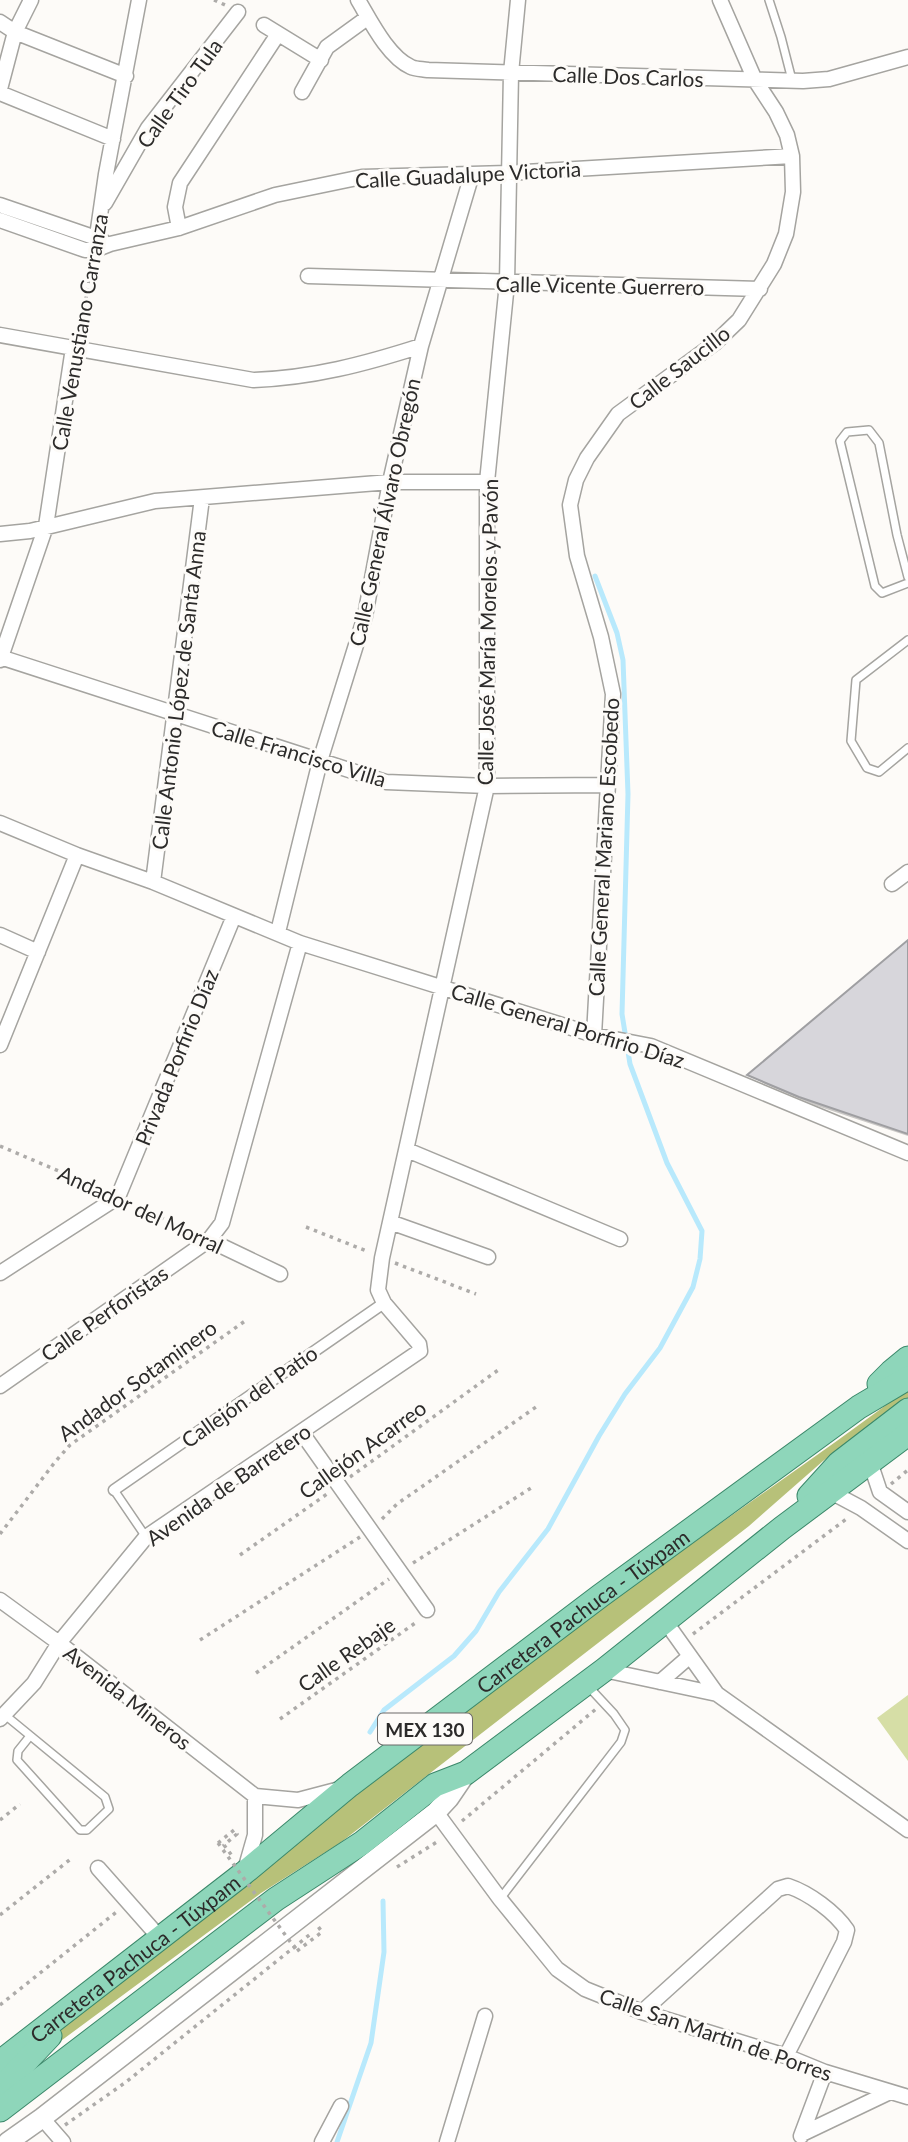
<svg xmlns="http://www.w3.org/2000/svg" width="908" height="2142" font-family="Lato,sans-serif">
	<style>
		.green { fill: #d6dea6 }
		.forest { fill: #b7c179 }
		.shadow { fill: #0003 }
		.lines { fill: none; stroke-linecap: round; stroke-linejoin: round }
		.stream { stroke: #b8e9fc; stroke-width: 5 }
		.building { fill: #d7d6db; stroke: #9f9fa2; stroke-width: 2 }
		.service-casing { stroke: #a5a4a0; stroke-width: 10 }
		.pedestrian-casing { stroke: #a5a4a0; stroke-width: 13 }
		.minor-casing { stroke: #a5a4a0; stroke-width: 17 }
		.tertiary-casing { stroke: #a5a4a0; stroke-width: 22 }
		.primary-casing { stroke: #3b886a; stroke-width: 25 }
		.path { stroke: #adaba9; stroke-width: 3.5; stroke-dasharray: 3.5 5; stroke-linecap: butt }
		.service { stroke: #fff; stroke-width: 7 }
		.pedestrian { stroke: #fff; stroke-width: 10 }
		.minor { stroke: #fff; stroke-width: 14 }
		.tertiary { stroke: #fff; stroke-width: 19 }
		.primary { stroke: #8ed6ba; stroke-width: 23 }
		.path-bridge { stroke: #adaba9; stroke-width: 3.5; stroke-dasharray: 3.5 5; stroke-linecap: butt }
		.labels { text-anchor: middle; dominant-baseline: central; stroke-width: 6; stroke-linejoin: round; paint-order: stroke }
		.shield { fill: #fdfbf8; stroke: #6b6968; stroke-width: 2 }
		.shield-label { font-size: 19px; font-weight: bold; fill: #2c2b2a }
		.street-label { font-size: 21px; fill: #2c2b2a; stroke: #fdfbf8 }
	</style>
	<rect width="100%" height="100%" fill="#fdfbf8"/>
	<!-- green -->
	<path class="green" d="M908,1695V1761L877,1718Z"/>
	<!-- forest -->
	<path class="forest" d="M908,1389V1398L823,1461L749,1526L340,1843L261,1893L31,2063L66,2023C262,1868 457,1714 658,1568C741,1508 826,1450 908,1389Z"/>
	<!-- shadow -->
	<path class="shadow" d="M908,942V1136L817,1106L765,1084L750,1075Z"/>
	<g class="lines">
		<!-- stream -->
		<path class="stream" d="M370,1732L384,1710L454,1656L476,1631L499,1592L548,1529L599,1436L625,1394L660,1348L693,1287L700,1259L702,1231L667,1163L630,1064L622,1014L628,794L623,660L617,633L595,576
			M337,2142L371,2043L384,1952L383,1901"/>
	</g>
	<!-- building -->
	<path class="building" d="M908,940V1134L799,1097L747,1075Z"/>
	<g class="lines">
		<defs>
			<path id="service" d="M769,0L781,37L792,80
				M908,577L897,535L879,443L869,430L847,432L840,441L875,586L882,593L908,583
				M908,640L856,680L851,741L867,768L879,772L908,748
				M114,1490L146,1537
				M5,1715L105,1797L109,1809L87,1830H80L17,1760L18,1751L30,1736
				M500,1899L621,1742L625,1730L614,1714L587,1685"/>
			<path id="pedestrian" d="M114,1490L384,1303"/>
			<path id="minor" d="M358,0C370,20 388,57 411,67C415,69 422,69 428,70L803,81L829,79L908,57
				M0,22L15,32L126,76
				M264,25L321,60
				M0,89L15,32L31,0
				M302,92L327,47L367,18
				M0,93L113,139
				M105,203L148,128L238,12
				M0,205L102,240
				M0,220L85,250H95L110,244L179,228L275,195L362,177L508,173L792,156
				M179,228L175,207L180,183L278,34
				M95,250L106,174L139,0
				M308,276L760,289
				M0,335L253,380C312,378 365,364 421,346
				M0,534L30,531L155,501L390,482H487
				M0,657L386,782L487,786L608,785
				M0,660L46,526L73,348
				M0,823L77,855L153,882L300,943L594,1035L651,1046L908,1153
				M153,882L202,498
				M892,884L908,872
				M278,932L320,761L365,616L390,482L421,346L472,174
				M0,935L38,952
				M594,1035L613,694L601,637L577,556L570,505L576,480L587,458L618,414L715,343L739,320L774,264L786,234L793,192L792,156L787,135L776,112L755,80L720,0
				M0,1045L77,855
				M407,1150L620,1239
				M390,1222L488,1257
				M209,1240L280,1274
				M0,1273L118,1197L234,916
				M0,1386L209,1240L222,1223L300,943
				M302,1433L427,1610
				M870,1462L880,1492L908,1512
				M831,1492L861,1508L908,1541
				M0,1600L59,1643L255,1796L298,1800L336,1790
				M665,1621L717,1694L908,1830
				M604,1670L717,1694
				M660,1682L690,1656
				M0,1719L34,1683L59,1643L146,1537L420,1351L419,1344L384,1303L378,1290L382,1258L487,786V482L507,283L511,73L518,0
				M436,1812L500,1899L557,1969L585,1989L642,2012L786,2056L825,2072L908,2097
				M98,1868L159,1937
				M245,1870L255,1835V1796
				M642,2012L778,1889L788,1886C809,1893 835,1912 847,1930L844,1942L786,2056
				M42,2118L63,2142
				M802,2134L890,2092
				M801,2136L825,2072
				M322,2142L341,2106
				M447,2142L485,2016"/>
			<path id="tertiary" d="M8,2142L42,2118L436,1812L449,1798L466,1773"/>
			<g id="primary">
				<path d="M879,1384L891,1372L908,1358"/>
				<path d="M809,1496L839,1463L908,1410"/>
				<path id="s1" d="M0,2062L244,1873L350,1785L600,1596L859,1407L908,1378"/>
				<path d="M0,2089L50,2036"/>
				<path d="M0,2110L276,1899L362,1843L435,1785L466,1773L604,1670L782,1528L908,1434"/>
			</g>
		</defs>
		<!-- service casing -->
		<use href="#service" class="service-casing"/>
		<!-- pedestrian casing -->
		<use href="#pedestrian" class="pedestrian-casing"/>
		<!-- minor casing -->
		<use href="#minor" class="minor-casing"/>
		<!-- tertiary casing -->
		<use href="#tertiary" class="tertiary-casing"/>
		<!-- primary casing -->
		<use href="#primary" class="primary-casing"/>
		<!-- path -->
		<path class="path" d="M214,0L225,5
			M78,333L86,299L91,265
			M0,1146L101,1189
			M130,1202L193,1233
			M306,1227L369,1252
			M395,1263L476,1294
			M350,1477L501,1368
			M891,1484L908,1470
			M382,1519L397,1504L536,1407
			M0,1534L55,1462L70,1445L245,1321
			M240,1555L327,1494
			M413,1563L531,1488
			M693,1634L849,1517
			M200,1640L360,1537
			M256,1673L389,1579
			M280,1719L418,1621
			M0,1820L20,1804
			M462,1821L596,1709
			M218,1843L234,1830L237,1834L224,1845L233,1857
			M397,1867L440,1840
			M0,1915L72,1858
			M297,1951L322,1932L317,1925
			M0,2005L119,1910
			M65,2125L126,2082L313,1932"/>
		<!-- service -->
		<use href="#service" class="service"/>
		<!-- pedestrian -->
		<use href="#pedestrian" class="pedestrian"/>
		<!-- minor -->
		<use href="#minor" class="minor"/>
		<!-- tertiary -->
		<use href="#tertiary" class="tertiary"/>
		<!-- primary -->
		<use href="#primary" class="primary"/>
		<!-- path-bridge -->
		<path class="path-bridge" d="M218,1843L297,1951"/>
	</g>
	<g class="labels">
		<!-- shield labels -->
		<rect class="shield" x="378" y="1713.5" width="94" height="31" rx="5"/>
		<g class="shield-label">
			<text x="425" y="1729">MEX 130</text>
		</g>
		<!-- street labels -->
		<g class="street-label">
			<text transform="translate(628 76) rotate(2)">Calle Dos Carlos</text>
			<text transform="translate(179 93) rotate(-54)">Calle Tiro Tula</text>
			<text transform="translate(468 174) rotate(-3)">Calle Guadalupe Victoria</text>
			<text transform="translate(600 285) rotate(1)">Calle Vicente Guerrero</text>
			<text transform="translate(79 332) rotate(-80)">Calle Venustiano Carranza</text>
			<text transform="translate(679 367) rotate(-38)">Calle Saucillo</text>
			<text transform="translate(384 512) rotate(-78)">Calle General Álvaro Obregón</text>
			<text transform="translate(487 632) rotate(-89)">Calle José María Morelos y Pavón</text>
			<text transform="translate(178 690) rotate(-83)">Calle Antonio López de Santa Anna</text>
			<text transform="translate(299 753) rotate(17)">Calle Francisco Villa</text>
			<text transform="translate(603 847) rotate(-87)">Calle General Mariano Escobedo</text>
			<text transform="translate(568 1025) rotate(17)">Calle General Porfirio Díaz</text>
			<text transform="translate(176 1057) rotate(-68)">Privada Porfirio Díaz</text>
			<text transform="translate(141 1209) rotate(25)">Andador del Morral</text>
			<text transform="translate(104 1313) rotate(-35)">Calle Perforistas</text>
			<text transform="translate(137 1380) rotate(-36)">Andador Sotaminero</text>
			<text transform="translate(249 1396) rotate(-35)">Callejón del Patio</text>
			<text transform="translate(362 1449) rotate(-36)">Callejón Acarreo</text>
			<text transform="translate(228 1484) rotate(-35)">Avenida de Barretero</text>
			<text stroke="none"><textPath href="#s1" startOffset="737">Carretera Pachuca - Túxpam</textPath></text>
			<text transform="translate(346 1654) rotate(-35)">Calle Rebaje</text>
			<text transform="translate(128 1697) rotate(38)">Avenida Mineros</text>
			<text stroke="none"><textPath href="#s1" startOffset="170">Carretera Pachuca - Túxpam</textPath></text>
			<text transform="translate(716 2034) rotate(19)">Calle San Martin de Porres</text>
		</g>
	</g>
</svg>
